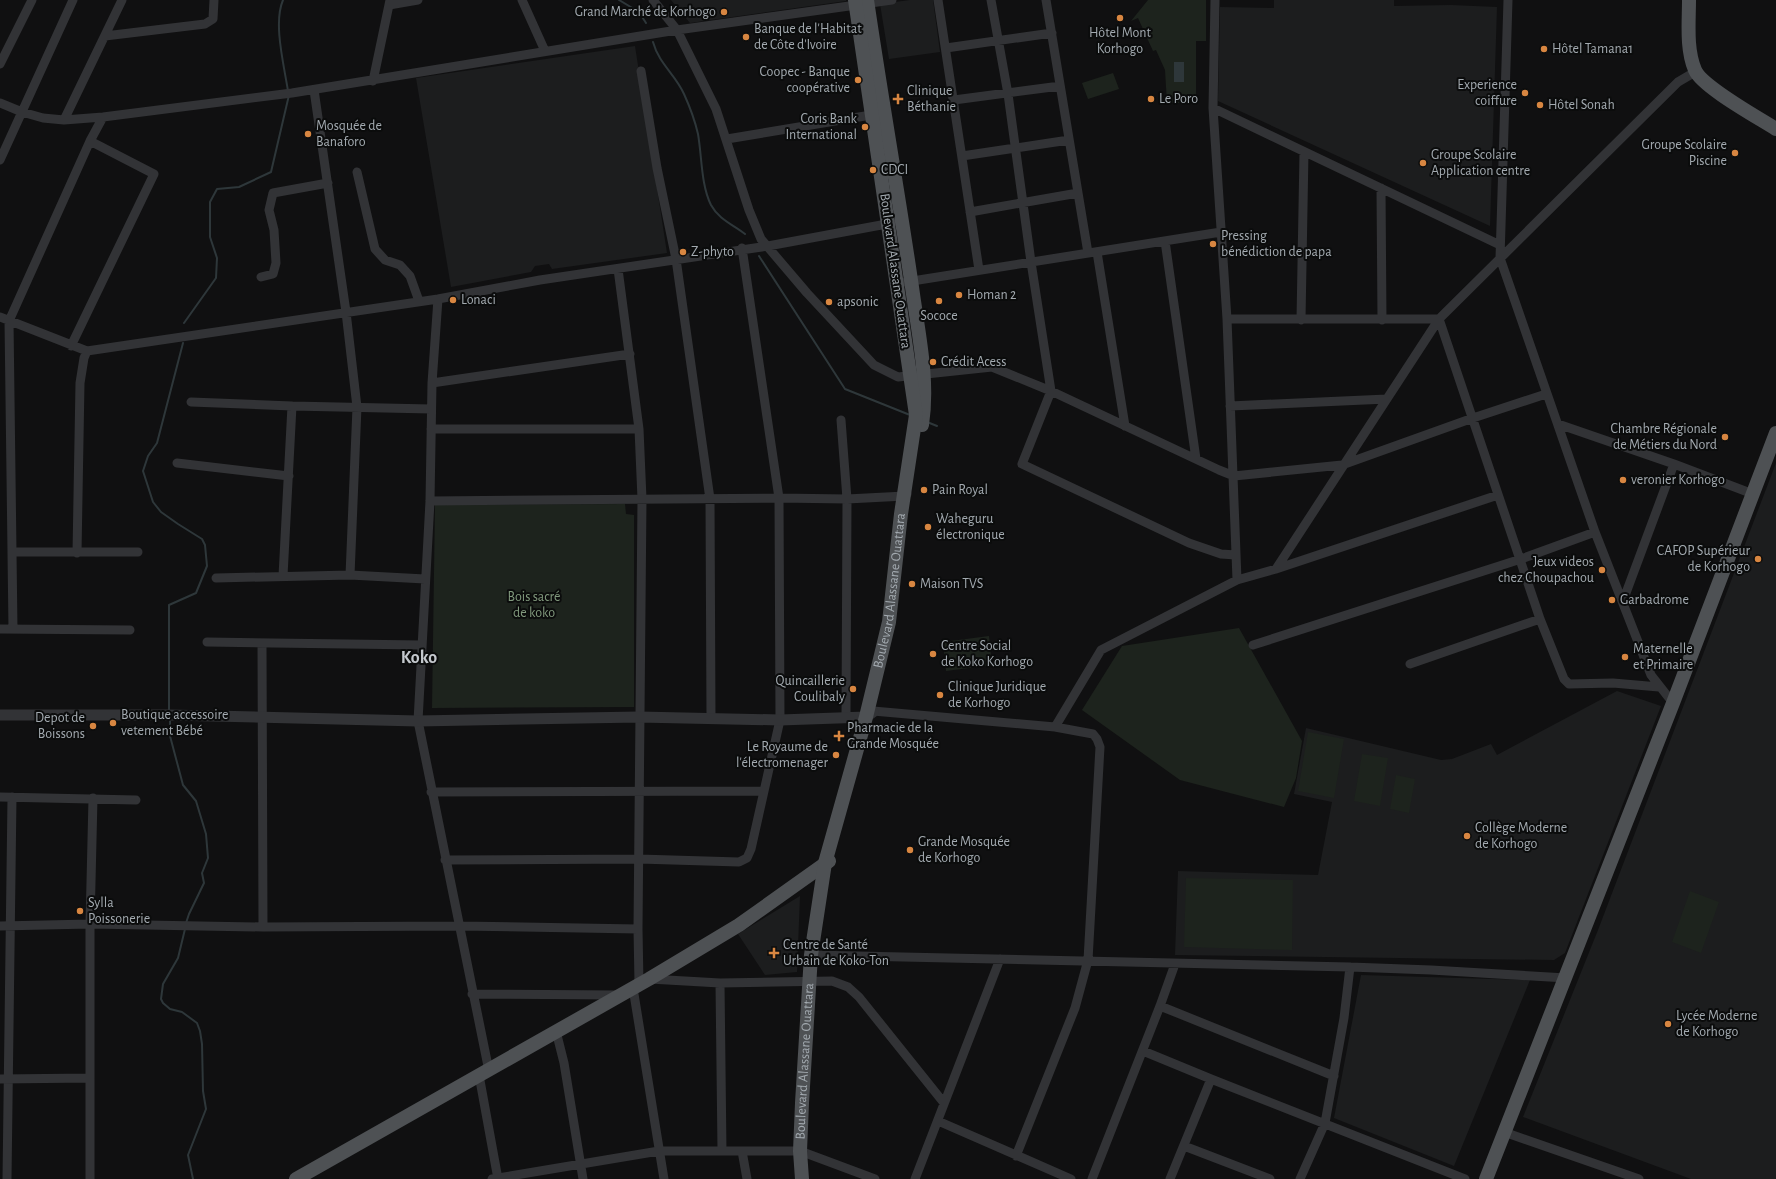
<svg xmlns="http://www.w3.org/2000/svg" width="1776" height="1179" font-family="'Alegreya Sans',sans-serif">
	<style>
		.built { fill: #1c1d1e }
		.green { fill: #1d231d }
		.water { fill: #2e373a }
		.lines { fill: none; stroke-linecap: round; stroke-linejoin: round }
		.stream { stroke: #2e373a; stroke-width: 2 }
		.minor { stroke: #323336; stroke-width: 9 }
		.tertiary { stroke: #323336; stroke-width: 11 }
		.primary { stroke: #4e5154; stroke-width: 14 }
		.poi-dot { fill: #d88641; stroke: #0b0c0c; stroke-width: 1.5 }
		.labels { text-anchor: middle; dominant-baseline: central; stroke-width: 4; stroke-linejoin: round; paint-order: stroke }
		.poi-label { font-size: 14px; fill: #a3aab0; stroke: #0b0c0c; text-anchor: start }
		.street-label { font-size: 14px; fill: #a3aab0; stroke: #0b0c0c }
		.park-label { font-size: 14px; fill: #81997d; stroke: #0b0c0c }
		.district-label { font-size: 18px; font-weight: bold; fill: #c4c8cd; stroke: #0b0c0c }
	</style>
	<rect width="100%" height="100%" fill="#101011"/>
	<!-- built -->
	<path class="built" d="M671,0H846V1L690,23Z
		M910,0H933L940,52L889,59L880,4Z
		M1274,0H1394V6L1451,5L1497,7L1490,226L1218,101L1220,7L1274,8Z
		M635,46L667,253L552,269L549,264L535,266L531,272L451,287L416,78Z
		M1776,463V1179H1691L1523,1117L1598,930Z
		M1617,691L1661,706L1565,953L1554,960L1175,955L1178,871L1318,875L1332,802L1294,794L1306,728L1441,760L1452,759L1491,744L1497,755Z
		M800,896L797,972L765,975L738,934Z
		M1361,975L1530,980L1454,1166L1334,1118Z"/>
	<!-- green -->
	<path class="green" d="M1148,0H1206V41H1196V96L1181,103H1167L1165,70L1156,50L1153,51L1138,18L1131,21Z
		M1113,73L1119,89L1088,99L1082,83Z
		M625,504L626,514L634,515V707L432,708L435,505Z
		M1239,628L1302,741L1296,778L1284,807L1180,780L1082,710L1122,646Z
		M989,636L992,665L946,671L943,642Z
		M1308,732L1344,739L1334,798L1298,791Z
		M1362,754L1388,758L1380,806L1354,801Z
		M1396,775L1415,779L1409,813L1390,809Z
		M1186,878L1293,880L1292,950L1184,947Z
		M1690,891L1719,902L1701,953L1672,942Z"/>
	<!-- water -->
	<path class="water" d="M1174,62H1184V82H1174Z"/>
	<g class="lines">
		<!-- stream -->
		<path class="stream" d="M283,0C273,23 284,65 288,91
			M619,0L639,12L646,23
			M653,42C659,64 675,74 684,94C689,105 695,121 698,134C702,157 701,185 711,205C719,220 734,225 745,234
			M759,256L845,389L910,415
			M184,323L216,278L217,258L210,237V202L217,189L239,187L271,172L289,95
			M927,422L937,426
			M169,712V605L196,593L207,566L205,545L202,539L178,524L161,512L153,502L143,471L148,456L157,443L183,343
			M170,718V736L183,785L196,801L206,834L208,858L202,873L204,883L189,914L186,923
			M185,929L178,958L163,984L161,999L163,1003L170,1009L182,1012L197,1023L200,1031L202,1044L203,1091L206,1109L188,1155L193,1179"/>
		<!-- minor -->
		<path class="minor" d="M522,0L545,51
			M653,0L677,30L716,109L749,210L761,239L807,293L874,365L898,377L992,367L1051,391L1219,470L1234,476L1342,465L1473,418L1546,394
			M938,0L979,270
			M991,0L1008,94L1031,262L1051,391L1022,464L1189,543L1221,554L1236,555
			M1046,0L1088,253
			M1215,0L1213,108L1227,319L1237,580
			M1508,0L1500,258L1595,532L1651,675L1673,703
			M389,5L418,0
			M105,36L205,24L213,19L214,0
			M946,48L1052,33
			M0,64L32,0
			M641,71L657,168L676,259L710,499L711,718
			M373,81L390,0
			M314,90L346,312L357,407L350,575
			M954,100L1060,86
			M0,103L22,112L43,118L64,120L103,117L292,93L677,30L892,0
			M1213,108L1500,245
			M64,120L122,0
			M727,139L877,114
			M962,156L1069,140
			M0,160L73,0
			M357,172L375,249L385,260L400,265L410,276L419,301
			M1381,188L1382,320
			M970,212L1078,193
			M1165,241L1196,459
			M1097,252L1125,426
			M618,269L639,429L642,499L638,929L639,984
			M261,277L273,274L276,263L274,230L269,210L273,193L328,183
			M906,282L1221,232
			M438,299L432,383L430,501L418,721L489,1071
			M0,317L87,351L438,299L540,280L768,246L892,223
			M1227,319H1439L1540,619L1564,679L1569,684L1613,683L1659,687
			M1301,320L1304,152
			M71,346L154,174L90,141
			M432,383L630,354
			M191,402L292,406L431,409
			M1230,406L1387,399
			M841,420L847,499L846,717
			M1558,424L1674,464L1753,494
			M431,429H639
			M177,463L289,476
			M430,501L779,498L847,499L905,496L907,494
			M12,552H138
			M77,553L80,383L84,358L87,351
			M1276,569L1439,319L1678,82L1695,72
			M283,576L292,406
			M216,578L350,575L425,579
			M1623,601L1674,464
			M0,629L130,630
			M13,629L9,321L90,141L103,117
			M207,642L422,645
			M262,643L263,927
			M1253,645L1521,559L1595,532
			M1410,664L1540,619
			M873,711L1055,727L1093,734L1097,739L1100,747L1088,960L1075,1008L1016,1156
			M1055,727L1101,650L1237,580L1276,569L1498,495
			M431,792L763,791
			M0,797L136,800
			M445,860L639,859L739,862L747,858L751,849L780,720L779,498L742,248
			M0,926L90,924L263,927L459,926L638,929
			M811,955L1350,967L1431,970L1566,978
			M650,979L720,983L832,981L848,987L859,997L944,1103
			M720,983L722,1151
			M633,988L664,1179
			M472,994L619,995
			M1160,1006L1334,1076
			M556,1031L564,1063L583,1179
			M1143,1051L1211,1079L1465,1179
			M479,1075L498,1179
			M0,1079L90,1078
			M938,1121L1071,1179
			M1504,1132L1639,1179
			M1184,1146L1270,1179
			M742,1151L747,1179
			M7,1179L12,797
			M90,1179V924L93,798
			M492,1179L659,1151H800L875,1179
			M915,1179L1000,959
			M1092,1179L1160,1006L1175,964
			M1170,1179L1211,1079
			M1300,1179L1325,1123L1344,1018L1350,967"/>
		<!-- tertiary -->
		<path class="tertiary" d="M0,715H169L418,721L639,717L780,720L866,717L873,712"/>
		<!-- primary -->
		<g class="primary">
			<path d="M867,0C881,96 898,191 912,287C918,332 929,379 922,425"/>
			<path d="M1689,0C1689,22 1686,49 1695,70C1702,87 1759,118 1776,129"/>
			<path d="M296,1179L649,979L739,925L829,861"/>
			<path id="s1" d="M802,1179L800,1151L802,1103L811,955L825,863L866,717L889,622L901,514L916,415L855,0"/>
			<path d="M1486,1179L1673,703L1776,433"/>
		</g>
	</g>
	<!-- markers -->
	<g class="poi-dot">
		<circle cx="724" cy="12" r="4"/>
		<circle cx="1120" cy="18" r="4"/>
		<circle cx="746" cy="37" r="4"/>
		<circle cx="1544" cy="49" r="4"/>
		<circle cx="858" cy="80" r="4"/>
		<circle cx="1525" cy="93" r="4"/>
		<path d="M896 93h4v4h4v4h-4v4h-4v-4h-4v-4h4z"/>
		<circle cx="1151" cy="99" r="4"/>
		<circle cx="1540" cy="105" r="4"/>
		<circle cx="865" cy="127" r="4"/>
		<circle cx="308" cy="134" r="4"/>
		<circle cx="1735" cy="153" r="4"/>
		<circle cx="1423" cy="163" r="4"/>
		<circle cx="873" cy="170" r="4"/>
		<circle cx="1213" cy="244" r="4"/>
		<circle cx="683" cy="252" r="4"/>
		<circle cx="959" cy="295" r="4"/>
		<circle cx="453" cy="300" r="4"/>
		<circle cx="939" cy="301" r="4"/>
		<circle cx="829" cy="302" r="4"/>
		<circle cx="933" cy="362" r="4"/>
		<circle cx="1725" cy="437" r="4"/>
		<circle cx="1623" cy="480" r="4"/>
		<circle cx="924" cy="490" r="4"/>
		<circle cx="928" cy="527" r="4"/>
		<circle cx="1758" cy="559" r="4"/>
		<circle cx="1602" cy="570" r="4"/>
		<circle cx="912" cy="584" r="4"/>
		<circle cx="1612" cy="600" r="4"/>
		<circle cx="933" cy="654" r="4"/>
		<circle cx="1625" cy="657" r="4"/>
		<circle cx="853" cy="689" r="4"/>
		<circle cx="940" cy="695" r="4"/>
		<circle cx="113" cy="723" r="4"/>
		<circle cx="93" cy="726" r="4"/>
		<path d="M837 730h4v4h4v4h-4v4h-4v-4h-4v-4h4z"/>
		<circle cx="836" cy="755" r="4"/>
		<circle cx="1467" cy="836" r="4"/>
		<circle cx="910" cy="850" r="4"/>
		<circle cx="80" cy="911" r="4"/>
		<path d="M772 947h4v4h4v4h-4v4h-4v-4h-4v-4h4z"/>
		<circle cx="1668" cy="1024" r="4"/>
	</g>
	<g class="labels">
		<!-- poi labels -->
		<g class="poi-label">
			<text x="716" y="12" text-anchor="end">Grand Marché de Korhogo</text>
			<text x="754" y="29">Banque de l'Habitat<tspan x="754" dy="16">de Côte d'Ivoire</tspan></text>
			<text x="1120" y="33" text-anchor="middle">Hôtel Mont<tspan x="1120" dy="16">Korhogo</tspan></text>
			<text x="1552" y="49">Hôtel Tamana1</text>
			<text x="850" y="72" text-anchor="end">Coopec - Banque<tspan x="850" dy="16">coopérative</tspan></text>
			<text x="1517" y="85" text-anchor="end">Experience<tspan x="1517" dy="16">coiffure</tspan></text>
			<text x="907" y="91">Clinique<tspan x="907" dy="16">Béthanie</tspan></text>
			<text x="1159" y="99">Le Poro</text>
			<text x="1548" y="105">Hôtel Sonah</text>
			<text x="857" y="119" text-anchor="end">Coris Bank<tspan x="857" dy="16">International</tspan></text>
			<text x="316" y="126">Mosquée de<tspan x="316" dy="16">Banaforo</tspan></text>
			<text x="1727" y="145" text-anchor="end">Groupe Scolaire<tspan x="1727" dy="16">Piscine</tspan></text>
			<text x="1431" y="155">Groupe Scolaire<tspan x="1431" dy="16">Application centre</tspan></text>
			<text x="881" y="170">CDCI</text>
			<text x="1221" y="236">Pressing<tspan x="1221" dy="16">bénédiction de papa</tspan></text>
			<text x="691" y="252">Z-phyto</text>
			<text x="967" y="295">Homan 2</text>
			<text x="461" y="300">Lonaci</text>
			<text x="837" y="302">apsonic</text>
			<text x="939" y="316" text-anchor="middle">Sococe</text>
			<text x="941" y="362">Crédit Acess</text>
			<text x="1717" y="429" text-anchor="end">Chambre Régionale<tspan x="1717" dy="16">de Métiers du Nord</tspan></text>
			<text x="1631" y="480">veronier Korhogo</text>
			<text x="932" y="490">Pain Royal</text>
			<text x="936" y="519">Waheguru<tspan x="936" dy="16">électronique</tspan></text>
			<text x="1750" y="551" text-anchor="end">CAFOP Supérieur<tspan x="1750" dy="16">de Korhogo</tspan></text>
			<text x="1594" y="562" text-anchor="end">Jeux videos<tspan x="1594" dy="16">chez Choupachou</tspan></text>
			<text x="920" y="584">Maison TVS</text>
			<text x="1620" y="600">Garbadrome</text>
			<text x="941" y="646">Centre Social<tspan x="941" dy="16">de Koko Korhogo</tspan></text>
			<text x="1633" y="649">Maternelle<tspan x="1633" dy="16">et Primaire</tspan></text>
			<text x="845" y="681" text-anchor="end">Quincaillerie<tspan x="845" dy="16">Coulibaly</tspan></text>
			<text x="948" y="687">Clinique Juridique<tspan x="948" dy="16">de Korhogo</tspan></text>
			<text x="121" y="715">Boutique accessoire<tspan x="121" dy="16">vetement Bébé</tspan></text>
			<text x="85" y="718" text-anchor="end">Depot de<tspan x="85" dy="16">Boissons</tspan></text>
			<text x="847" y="728">Pharmacie de la<tspan x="847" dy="16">Grande Mosquée</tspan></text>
			<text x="828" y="747" text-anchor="end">Le Royaume de<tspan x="828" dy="16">l'électromenager</tspan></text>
			<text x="1475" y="828">Collège Moderne<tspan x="1475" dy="16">de Korhogo</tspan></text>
			<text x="918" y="842">Grande Mosquée<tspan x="918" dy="16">de Korhogo</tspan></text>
			<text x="88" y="903">Sylla<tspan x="88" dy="16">Poissonerie</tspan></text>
			<text x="783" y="945">Centre de Santé<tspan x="783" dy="16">Urbain de Koko-Ton</tspan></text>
			<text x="1676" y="1016">Lycée Moderne<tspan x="1676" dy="16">de Korhogo</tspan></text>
		</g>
		<!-- street labels -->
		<g class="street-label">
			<text transform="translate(895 271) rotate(82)">Boulevard Alassane Ouattara</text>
			<text stroke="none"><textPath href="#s1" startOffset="598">Boulevard Alassane Ouattara</textPath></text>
			<text stroke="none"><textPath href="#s1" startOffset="118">Boulevard Alassane Ouattara</textPath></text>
		</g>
		<!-- park labels -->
		<g class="park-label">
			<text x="534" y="597">Bois sacré<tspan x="534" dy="16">de koko</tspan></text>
		</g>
		<!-- district labels -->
		<g class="district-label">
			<text x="419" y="658">Koko</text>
		</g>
	</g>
</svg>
